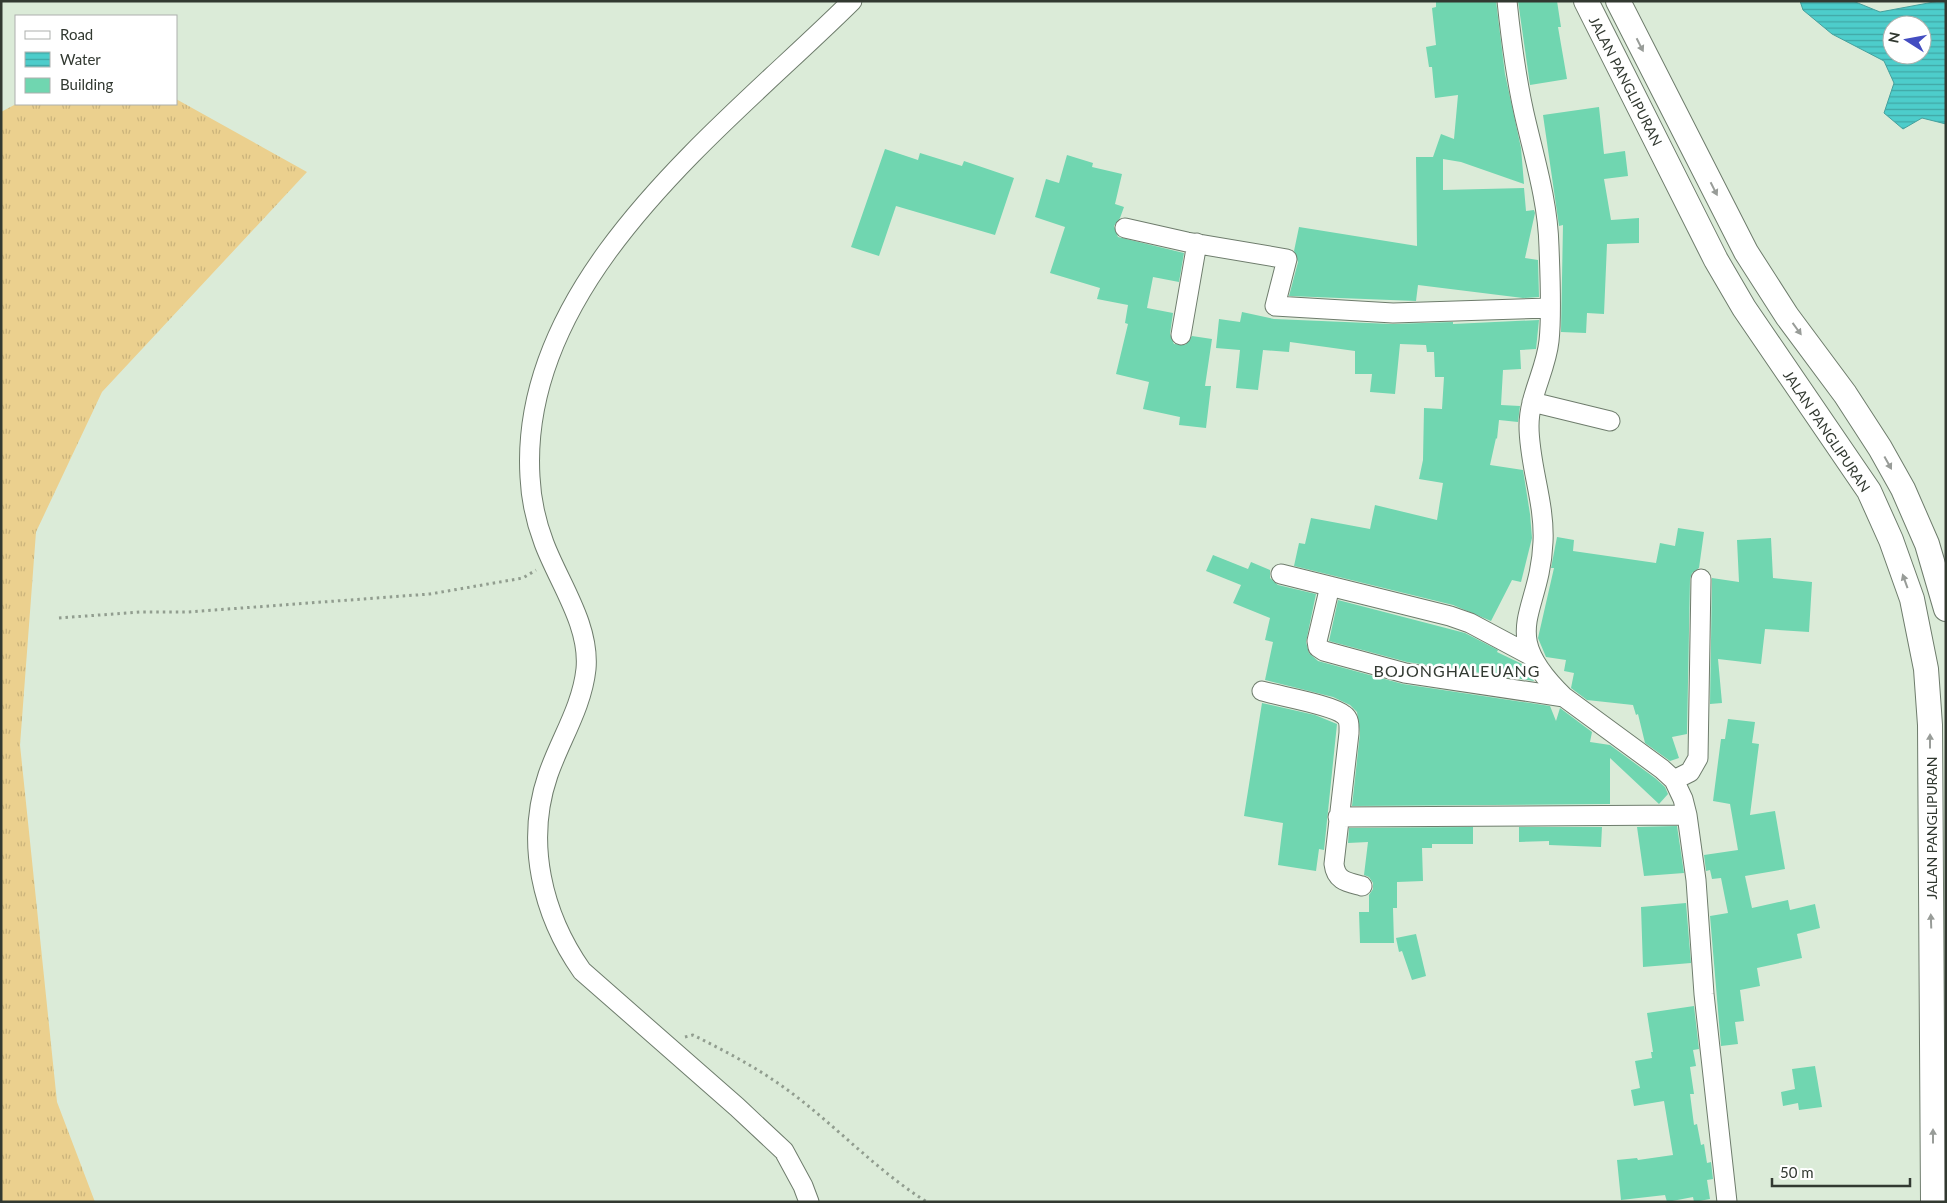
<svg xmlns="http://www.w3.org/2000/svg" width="1947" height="1203" font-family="Lato,sans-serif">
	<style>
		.grass { fill: url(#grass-tufts) }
		.water { fill: url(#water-rules); stroke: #45a19d; fill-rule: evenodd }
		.building { fill: #70d6b0 }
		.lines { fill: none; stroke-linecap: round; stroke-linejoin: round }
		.minor-casing { stroke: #6e7c6c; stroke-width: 21 }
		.major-casing { stroke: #6e7c6c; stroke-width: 26 }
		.path { stroke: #919d8f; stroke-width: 3; stroke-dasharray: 2.5 4; stroke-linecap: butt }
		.minor { stroke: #fff; stroke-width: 19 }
		.major { stroke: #fff; stroke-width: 24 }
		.oneway { fill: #989c98 }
		.labels { text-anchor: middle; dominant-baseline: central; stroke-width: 5; stroke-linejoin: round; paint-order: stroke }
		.street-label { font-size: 14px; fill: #323931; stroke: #fff }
		.quarter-label { font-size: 16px; letter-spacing: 1px; fill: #323931; stroke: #fff }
	</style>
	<defs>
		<pattern id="grass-tufts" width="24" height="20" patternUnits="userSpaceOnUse" patternTransform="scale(1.25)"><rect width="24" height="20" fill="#ebd08e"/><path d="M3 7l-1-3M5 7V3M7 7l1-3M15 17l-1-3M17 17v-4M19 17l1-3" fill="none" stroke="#cab37b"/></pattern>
		<pattern id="water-rules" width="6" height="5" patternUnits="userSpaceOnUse" patternTransform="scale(1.25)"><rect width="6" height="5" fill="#4dcdcb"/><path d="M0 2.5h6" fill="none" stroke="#41a7a5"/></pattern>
	</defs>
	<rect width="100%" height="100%" fill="#dbebd8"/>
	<!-- grass -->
	<path class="grass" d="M176,99L307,172L102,392L36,532L20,745L57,1102L95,1202H1V112L16,104H176Z"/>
	<!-- water -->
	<path class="water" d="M1800,1H1853L1880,12L1939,1L1946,2V124L1922,118L1903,129L1884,113L1894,83L1884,61L1832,34L1803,10ZM1892,25H1922V55H1892Z"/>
	<!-- building -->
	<path class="building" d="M1436,1H1496L1505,74L1521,148L1524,184L1461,162L1443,159V190L1524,188L1526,211L1534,210L1535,213L1525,258L1538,260L1539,297L1523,298L1418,285L1416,301L1289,296L1298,262L1294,251L1299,227L1417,246L1416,157H1433L1441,134L1454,139L1458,95L1435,98L1432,67H1429L1426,47L1436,45L1432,8L1436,7Z
		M1518,1H1557L1561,27H1558L1567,79L1530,85Z
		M1599,107L1604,154L1625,151L1628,176L1604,179L1611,220L1639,218V243L1607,244L1604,314L1587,313L1586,333L1561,332L1563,225L1559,226L1543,115Z
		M885,149L918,160L920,153L962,166L964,161L1014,178L995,235L896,206L879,256L851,247Z
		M1067,155L1093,163L1092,167L1122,174L1115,204L1124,207L1120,218L1114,226L1118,237L1184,253L1179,282L1153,277L1147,308L1173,313L1170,334L1174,344L1185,345L1192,336L1212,339L1205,386H1211L1206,428L1179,425L1180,417L1143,409L1149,382L1116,374L1128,324L1125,323L1128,305L1097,299L1100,288L1050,273L1065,227L1035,217L1046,179L1059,183Z
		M1242,312L1274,319L1392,324L1453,322V324L1539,320L1536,349L1520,350L1521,369L1503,370L1501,405L1520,406L1518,422L1499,420L1497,439L1496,438L1490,465L1523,470L1530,514L1532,538L1521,582L1512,580L1491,621L1453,605L1294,566L1299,543L1305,544L1311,518L1370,529L1375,505L1437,520L1443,483L1419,479L1423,460L1424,408L1442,409L1444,377H1435L1434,352H1427L1426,345L1400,344L1395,394L1370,392L1372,374H1355V351L1290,342L1289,352L1263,350L1258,390L1236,388L1240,350L1216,348L1219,319L1240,322Z
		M1678,528L1704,532L1699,568L1692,573L1690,579L1687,734L1672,737L1679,758L1670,761L1645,743L1638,714L1636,715L1633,705L1587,700L1571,688L1574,673L1564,671L1566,660L1546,657L1538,638L1554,568H1551L1557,537L1574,540L1573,551L1656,563L1660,543L1675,546Z
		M1771,538L1773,578L1812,582L1809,632L1765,629L1761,664L1718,659L1722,703L1710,704L1712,578L1739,582L1737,540Z
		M1213,555L1248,569L1251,562L1270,570V578L1278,585L1316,594L1306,642L1309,653L1318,661L1403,684L1550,706L1556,721L1560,708L1592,732L1590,742L1610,745L1655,778L1665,787L1668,794L1659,804L1610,758V804L1352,806L1360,733L1357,712L1350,705L1333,697L1265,680L1273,642L1265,640L1270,618L1233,603L1241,585L1206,571Z
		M1338,600L1465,633L1498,650L1497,652L1524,665L1534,681L1407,662L1329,641Z
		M1262,703L1315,715L1337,724L1324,850L1319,849L1316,871L1278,865L1283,823L1244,816Z
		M1728,719L1755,722L1752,743L1759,744L1750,815L1775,811L1785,869L1745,876L1752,908L1788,900L1790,910L1815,904L1820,928L1797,934L1802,958L1757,968L1760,986L1740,990L1744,1021L1735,1022L1738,1044L1721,1046L1710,916L1728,913L1721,878L1712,879L1710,870L1706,871L1704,855L1738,850L1730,804L1713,801L1721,739H1725Z
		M1677,826L1684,873L1644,876L1637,827Z
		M1473,827V844H1432V848H1422L1423,881L1397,882V908H1393L1394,943H1360L1359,912H1369V895L1373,889V883L1369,877L1364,875L1368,842L1348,843L1349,828Z
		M1519,827H1602L1601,847L1549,845V841L1519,842Z
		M1686,903L1691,963L1643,967L1641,907Z
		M1416,934L1426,976L1412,980L1402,951L1399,952L1396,938Z
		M1694,1006L1699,1049L1693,1050L1696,1066L1690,1067L1694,1094H1690L1694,1125L1697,1124L1701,1145L1704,1144L1707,1163L1711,1162L1713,1179L1707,1180L1710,1199L1694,1202L1693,1197L1667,1202L1665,1195L1621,1200L1617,1160L1637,1158L1638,1160L1673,1155L1664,1101L1634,1106L1631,1090L1640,1088L1635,1061L1652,1058L1651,1052H1653L1647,1013Z
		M1815,1066L1822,1107L1799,1110L1798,1103L1783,1106L1781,1092L1795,1089L1792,1069Z"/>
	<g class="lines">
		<defs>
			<path id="minor" d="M1507,1C1511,39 1516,77 1524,113C1534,157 1548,201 1549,247C1550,275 1552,314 1549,341C1546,370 1529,396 1529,426C1529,465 1545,502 1543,542C1540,616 1496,631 1564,697L1662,769L1674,780L1683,799L1687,815L1696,880L1704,994L1727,1202
				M1125,228L1187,242L1287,259L1275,306L1393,313L1549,308
				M1181,335L1197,243
				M1532,402L1610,421
				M1281,574L1450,616L1470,623L1530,655
				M1330,586L1317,641L1318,647L1324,651L1405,673L1564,697
				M1262,691C1279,696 1333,705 1344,715C1350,719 1349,727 1349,733L1334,864C1336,881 1347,882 1362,886
				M1674,780L1690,772L1698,758L1701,579
				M1338,817L1687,815
				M809,1202L803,1186L784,1151L737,1107L582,971C542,914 525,842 548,775C560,740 582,707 586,669C590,625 559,583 544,543C536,522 531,499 530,477C518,278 725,127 852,1"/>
			<path id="major" d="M1586,1L1716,260L1744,308L1869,491L1891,540L1912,599L1926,669L1930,725L1933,1202
				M1618,1L1746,252L1787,316L1845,394L1880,448L1903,489L1927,544L1946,609"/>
		</defs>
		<!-- minor casing -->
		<use href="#minor" class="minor-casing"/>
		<!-- major casing -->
		<use href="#major" class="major-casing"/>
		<!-- path -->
		<path class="path" d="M59,618L140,612H188L430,594L523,578L536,570
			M685,1037L693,1035C723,1050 754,1066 782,1086C833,1122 874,1169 927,1202"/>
		<!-- minor -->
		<use href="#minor" class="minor"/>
		<!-- major -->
		<use href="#major" class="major"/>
	</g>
	<!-- one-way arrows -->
	<defs><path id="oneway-solid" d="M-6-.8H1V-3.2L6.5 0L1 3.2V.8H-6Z" transform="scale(1.25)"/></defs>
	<g class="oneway">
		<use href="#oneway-solid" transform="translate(1640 45) rotate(63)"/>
		<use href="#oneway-solid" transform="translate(1714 189) rotate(63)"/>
		<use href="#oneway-solid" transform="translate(1797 329) rotate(54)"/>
		<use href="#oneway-solid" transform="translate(1888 463) rotate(61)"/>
		<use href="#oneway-solid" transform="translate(1905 581) rotate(-110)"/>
		<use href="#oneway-solid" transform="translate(1930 741) rotate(-90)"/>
		<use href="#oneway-solid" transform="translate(1931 921) rotate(-92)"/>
		<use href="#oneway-solid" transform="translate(1933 1136) rotate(-90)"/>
	</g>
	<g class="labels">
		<!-- street labels -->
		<g class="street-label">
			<text transform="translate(1626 81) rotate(63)">JALAN PANGLIPURAN</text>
			<text transform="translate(1827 431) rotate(56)">JALAN PANGLIPURAN</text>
			<text transform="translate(1931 828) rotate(-90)">JALAN PANGLIPURAN</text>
		</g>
		<!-- quarter labels -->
		<g class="quarter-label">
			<text x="1457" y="670">BOJONGHALEUANG</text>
		</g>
	</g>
	<!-- border -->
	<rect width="1947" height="1203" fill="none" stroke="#323931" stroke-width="5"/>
	<!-- legend -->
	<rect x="15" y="15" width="162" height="90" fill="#ffffff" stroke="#adb0ad"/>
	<rect x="25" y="31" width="25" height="8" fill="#ffffff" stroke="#adb0ad"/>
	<text x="60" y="40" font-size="15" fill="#323931">Road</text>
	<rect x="25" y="52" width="25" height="15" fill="url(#water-rules)" stroke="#adb0ad"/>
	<text x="60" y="65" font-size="15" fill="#323931">Water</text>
	<rect x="25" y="78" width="25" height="15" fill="#70d6b0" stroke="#adb0ad"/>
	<text x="60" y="90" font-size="15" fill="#323931">Building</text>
	<!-- north arrow -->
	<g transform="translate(1907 40) rotate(281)"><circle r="24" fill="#ffffff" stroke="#adb0ad"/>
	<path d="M0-4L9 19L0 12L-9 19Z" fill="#434dc1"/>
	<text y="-8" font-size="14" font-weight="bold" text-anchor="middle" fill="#323931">N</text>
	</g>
	<!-- scale -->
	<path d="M1772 1178v8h138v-8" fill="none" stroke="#323931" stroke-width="2.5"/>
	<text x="1780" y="1178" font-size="15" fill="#323931" stroke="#ffffff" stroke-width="4" paint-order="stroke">50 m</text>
</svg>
